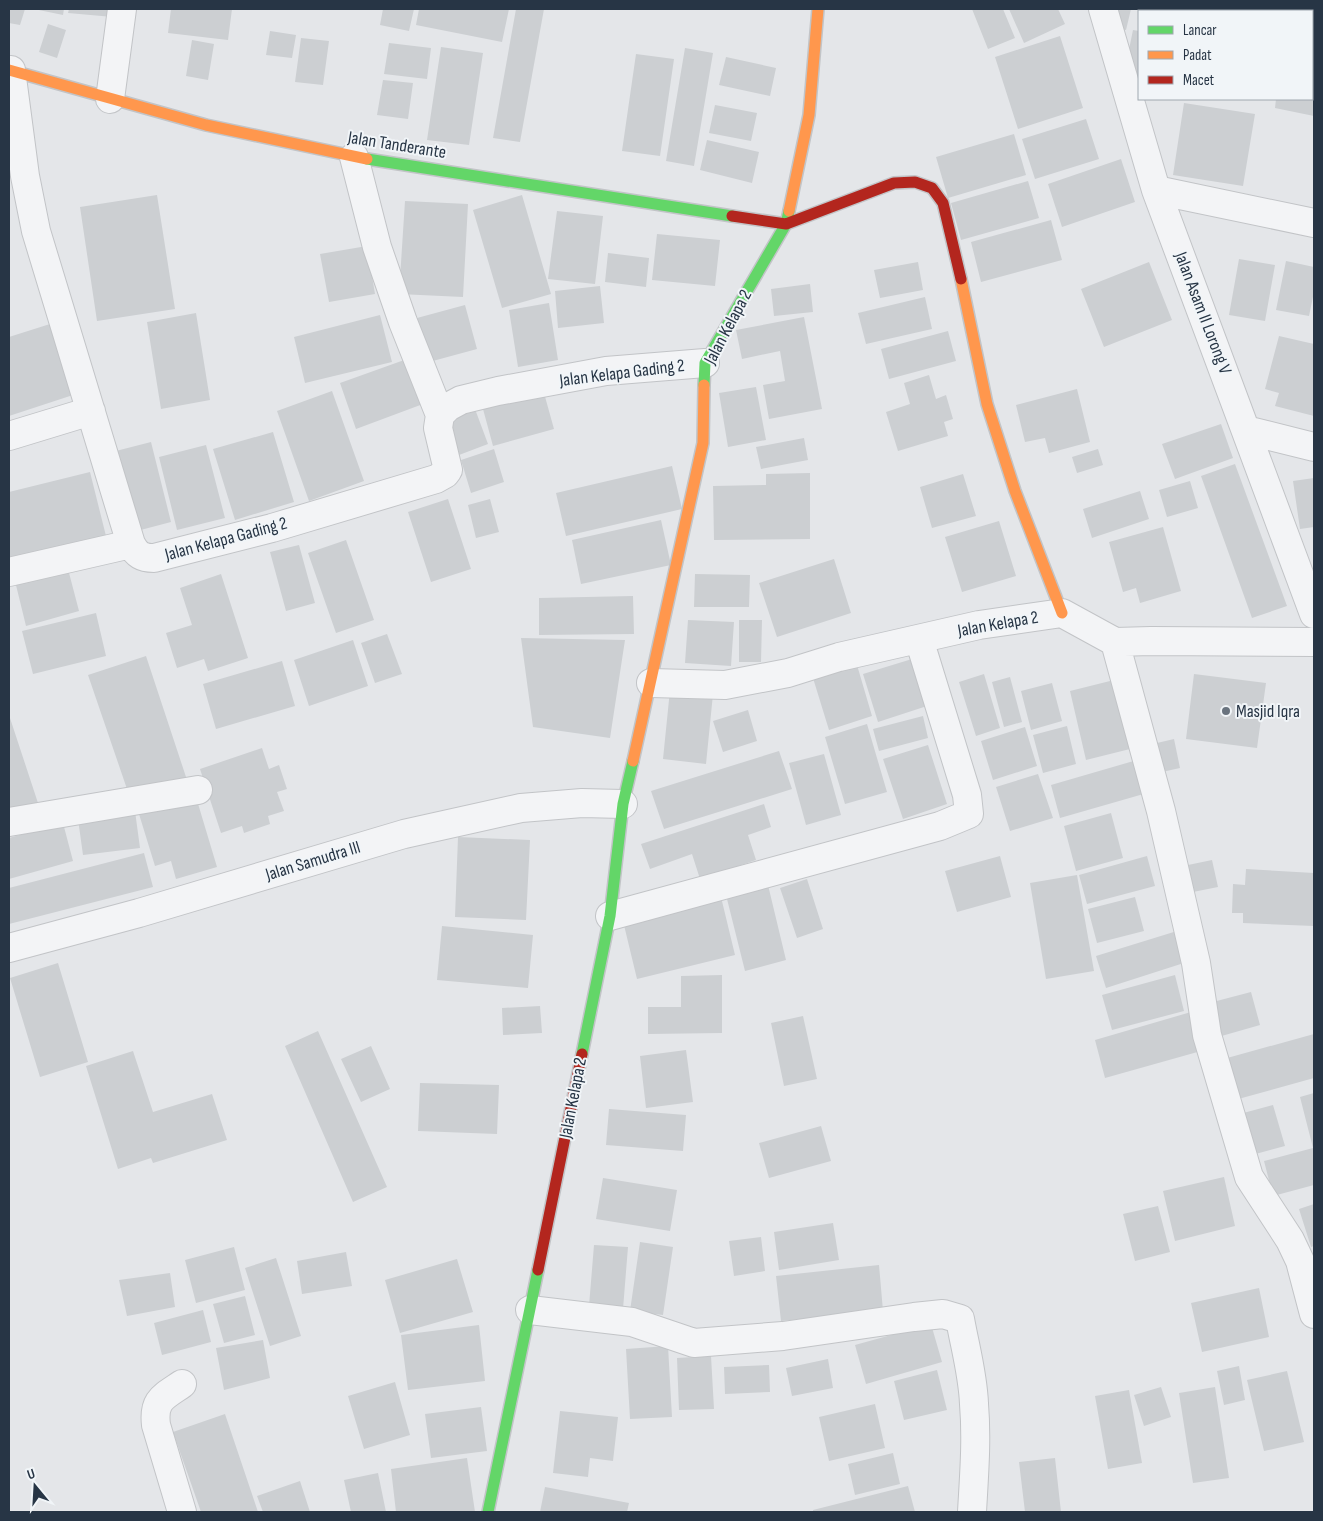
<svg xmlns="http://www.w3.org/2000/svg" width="1323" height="1521" font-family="'Sofia Sans Condensed',sans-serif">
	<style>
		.building { fill: #cccfd2 }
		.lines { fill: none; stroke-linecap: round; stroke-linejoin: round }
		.street-casing { stroke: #c2c4c7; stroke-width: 30 }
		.fast-casing { stroke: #c2c4c7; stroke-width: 14 }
		.slow-casing { stroke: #c2c4c7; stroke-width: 14 }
		.jam-casing { stroke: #c2c4c7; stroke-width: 14 }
		.street { stroke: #f3f4f6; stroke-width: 28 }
		.fast { stroke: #63d668; stroke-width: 11 }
		.slow { stroke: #ff974d; stroke-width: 11 }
		.jam { stroke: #b3261e; stroke-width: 11 }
		.poi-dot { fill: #69737e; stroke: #f1f5f8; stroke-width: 2 }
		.labels { text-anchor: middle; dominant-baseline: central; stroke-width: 4; stroke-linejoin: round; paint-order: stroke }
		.street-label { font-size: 18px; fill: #273545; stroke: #f1f5f8 }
		.poi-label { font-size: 18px; fill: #273545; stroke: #f1f5f8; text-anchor: start }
	</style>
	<rect width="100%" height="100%" fill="#e4e6e9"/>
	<!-- building -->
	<path class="building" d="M9,9H25L20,25L9,23Z
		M34,9H64L63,15Z
		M69,9H114L113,17L68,13Z
		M171,9H232L228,40L168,33Z
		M383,9H414L409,31L380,25Z
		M419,9H509L502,42L416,25Z
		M516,9H544L520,142L493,138Z
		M972,9H1003L1015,38L988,49Z
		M1009,9H1058L1065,24L1024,43Z
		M1110,9H1131L1126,30L1106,26Z
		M48,24L66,30L57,58L39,52Z
		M1133,30L1139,31V77L1124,74Z
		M270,31L296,35L292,58L266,55Z
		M1060,36L1083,108L1018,129L995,57Z
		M301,38L329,41L323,85L295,82Z
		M192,40L214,44L208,80L186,76Z
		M389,43L431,48L427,79L384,74Z
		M441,47L483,53L469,145L427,140Z
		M685,48L713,53L694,166L666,161Z
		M636,54L674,59L660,156L622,151Z
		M726,57L776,68L770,96L719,85Z
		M1312,64L1314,65V116L1275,108L1276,99H1312Z
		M383,80L413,83L408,119L377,115Z
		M1184,103L1255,114L1243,186L1173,175Z
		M715,105L757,113L751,141L709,133Z
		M1086,119L1099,159L1035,179L1022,139Z
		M1014,134L1026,175L948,198L936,157Z
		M707,140L759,152L752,183L700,170Z
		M1121,159L1135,202L1062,227L1048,184Z
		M1028,181L1039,218L961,240L951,203Z
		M157,195L175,309L97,321L80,207Z
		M522,195L551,294L502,308L473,210Z
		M405,201L468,204L463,297L399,294Z
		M557,211L603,216L595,284L548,279Z
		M1051,220L1062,260L981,282L971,242Z
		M657,234L720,240L715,286L652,280Z
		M367,246L375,294L329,302L320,254Z
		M608,253L649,258L646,287L605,282Z
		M1239,259L1275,265L1265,321L1229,315Z
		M1286,261L1314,267V292L1309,316L1276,310Z
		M918,262L923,290L880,298L874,270Z
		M1149,262L1172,320L1104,347L1081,289Z
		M810,284L813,312L774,316L771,289Z
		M600,286L604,323L558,328L555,291Z
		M925,297L932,329L866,344L858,313Z
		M549,303L558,360L518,367L509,310Z
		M465,305L477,349L429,362L417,318Z
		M196,313L210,400L161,409L147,322Z
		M380,315L392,362L305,383L294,337Z
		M804,317L822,409L769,419L763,385L785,381L780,351L742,359L736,330Z
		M50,324L73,395L9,416V337Z
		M948,331L956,361L889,379L881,349Z
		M1279,336L1314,344V416L1275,406L1279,393L1265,389Z
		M407,359L423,404L356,429L340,383Z
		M929,375L936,399L946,395L953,419L944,422L948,436L898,451L886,412L910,404L904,383Z
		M756,387L766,440L728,447L719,393Z
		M1077,389L1090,442L1049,453L1045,438L1025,442L1016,405Z
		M332,391L364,481L309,501L277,411Z
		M544,393L554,429L493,446L483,409Z
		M475,409L488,444L459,455L446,419Z
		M1221,424L1233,458L1175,479L1162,444Z
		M273,432L294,502L235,520L213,449Z
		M804,438L808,460L761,469L756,447Z
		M151,442L171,522L133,532L112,452Z
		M206,445L225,518L177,530L159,457Z
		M494,449L504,482L471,493L461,460Z
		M1098,449L1103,465L1077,473L1072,457Z
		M1235,464L1287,606L1252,618L1201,476Z
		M672,466L682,509L566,536L556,493Z
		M90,472L107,540L9,564V492Z
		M810,473V539L714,540L713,486L766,485V474Z
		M963,474L976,516L932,528L920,487Z
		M1314,478V527L1300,529L1293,481Z
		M1190,481L1198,508L1167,517L1159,490Z
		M1140,491L1149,519L1092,538L1083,509Z
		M448,499L471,569L431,582L408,512Z
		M490,499L499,532L476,538L468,505Z
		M661,520L671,565L581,584L572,540Z
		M999,521L1016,576L962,592L945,537Z
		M1163,527L1181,591L1140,603L1136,588L1123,592L1109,542Z
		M346,540L374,620L336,633L308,553Z
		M299,545L315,603L286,611L270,552Z
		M834,559L851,613L777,637L759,583Z
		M68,569L79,611L26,626L15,581Z
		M221,574L248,658L208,671L204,659L177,668L166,633L192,625L180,588Z
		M695,574L750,575L749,607H694Z
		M633,596L634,634L539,635V598Z
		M96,613L106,656L33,674L22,631Z
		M688,620L734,622L731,666L685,663Z
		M739,620H762L761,662H739Z
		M387,634L402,674L375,683L361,643Z
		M521,638L625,640L610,738L533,727Z
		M353,640L368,686L309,706L294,660Z
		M146,656L187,780L127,789L88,675Z
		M912,659L927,706L878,722L863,674Z
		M282,661L295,706L216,729L203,684Z
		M857,665L872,716L829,730L813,678Z
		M984,674L1000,728L976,736L959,682Z
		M1194,674L1266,683L1257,748L1186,739Z
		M1010,677L1022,722L1004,727L992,682Z
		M1118,679L1134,748L1086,760L1070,691Z
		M1052,683L1062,721L1031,730L1021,691Z
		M670,690L713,694L706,764L663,759Z
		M748,710L757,741L723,752L713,721Z
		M9,715L38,803L9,812Z
		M923,716L928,738L879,751L873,729Z
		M867,724L887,792L845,804L825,737Z
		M1067,726L1076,764L1043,773L1033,735Z
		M1025,727L1037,766L993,780L981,741Z
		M1174,739L1180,768L1162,772L1157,743Z
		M928,745L947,804L903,819L883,759Z
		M262,748L269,769L279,765L287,789L277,792L284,811L268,816L270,824L244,833L242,826L221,833L200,769Z
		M779,751L792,789L664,829L651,791Z
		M824,754L841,815L806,825L789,763Z
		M1137,760L1147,793L1060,818L1051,785Z
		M1038,774L1053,818L1010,831L996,787Z
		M196,797L217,867L176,879L171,861L155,866L139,814Z
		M764,804L771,827L748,835L756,860L700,879L692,854L650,869L641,844Z
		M135,811L140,848L83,855L78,819Z
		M1111,813L1123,858L1076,871L1064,826Z
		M63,823L73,861L9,879V838Z
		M458,837L530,840L526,920L455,917Z
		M144,853L153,887L9,924V888Z
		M1000,856L1011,897L957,912L945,871Z
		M1147,856L1155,886L1087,904L1079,875Z
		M1212,860L1218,887L1193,892L1188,865Z
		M1246,869L1314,873V926L1243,923V913H1232L1233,884L1245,885Z
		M1077,875L1094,971L1046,979L1030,883Z
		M807,879L823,929L797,938L780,888Z
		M768,885L786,960L745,971L726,895Z
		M721,897L735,955L637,979L623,921Z
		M1135,897L1144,931L1097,943L1088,909Z
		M442,926L533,935L528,988L437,980Z
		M1177,931L1187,962L1106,988L1096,956Z
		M58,963L88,1062L40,1077L10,978Z
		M722,975V1033L648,1034V1007H681V976Z
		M1175,975L1184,1011L1112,1030L1102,995Z
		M1251,992L1260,1025L1218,1037L1209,1003Z
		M540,1006L542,1033L503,1035L502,1008Z
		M1191,1012L1201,1051L1105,1078L1095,1040Z
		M803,1016L817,1079L784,1086L771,1023Z
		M318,1031L387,1187L353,1202L285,1046Z
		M1314,1034V1078L1231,1101L1220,1060Z
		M371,1046L390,1089L361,1102L341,1059Z
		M686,1050L693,1102L646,1108L640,1056Z
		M133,1051L153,1112L212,1094L227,1140L153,1163L151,1158L118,1169L86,1066Z
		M420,1083L499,1085L497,1134L418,1131Z
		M1314,1093V1185L1273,1196L1264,1161L1313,1148L1300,1097Z
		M1273,1105L1285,1146L1248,1156L1236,1115Z
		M609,1109L686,1115L683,1151L606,1145Z
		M821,1126L831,1161L769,1178L759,1143Z
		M1224,1177L1235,1226L1175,1241L1163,1191Z
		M603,1178L677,1190L670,1231L596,1219Z
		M1314,1204V1246L1311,1247L1299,1209Z
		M1158,1206L1170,1252L1135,1261L1123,1214Z
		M833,1223L839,1260L779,1270L774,1232Z
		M761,1237L765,1271L734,1276L729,1241Z
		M640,1242L673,1247L663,1315L630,1311Z
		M594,1245L628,1247L623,1309L589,1306Z
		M234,1247L245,1290L196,1303L185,1260Z
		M346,1252L352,1286L302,1294L297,1261Z
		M276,1258L301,1336L270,1346L245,1268Z
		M457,1259L473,1312L400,1333L385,1280Z
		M879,1265L883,1311L781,1321L776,1276Z
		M170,1273L175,1307L127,1316L119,1280Z
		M1259,1288L1269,1337L1202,1352L1191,1303Z
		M245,1296L255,1335L224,1343L213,1304Z
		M203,1310L211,1342L162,1355L154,1323Z
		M931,1324L942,1362L866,1384L855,1345Z
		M479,1325L485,1381L408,1390L401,1335Z
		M263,1340L270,1378L224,1390L216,1348Z
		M668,1346L672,1417L630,1419L626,1349Z
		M711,1356L714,1409L679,1410L677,1358Z
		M828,1359L833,1388L792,1396L786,1368Z
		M769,1365L770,1392L725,1394L724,1367Z
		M1239,1366L1245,1400L1224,1405L1217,1371Z
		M937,1370L947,1410L904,1420L894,1381Z
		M1287,1371L1304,1442L1264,1451L1247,1380Z
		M395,1382L410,1435L364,1449L348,1396Z
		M1161,1387L1171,1417L1144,1426L1134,1395Z
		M1215,1387L1229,1478L1193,1483L1179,1393Z
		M1129,1390L1142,1463L1108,1469L1095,1396Z
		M875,1404L885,1448L829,1461L819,1417Z
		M481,1407L487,1451L431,1458L425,1414Z
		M560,1411L618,1417L613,1461L590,1458L588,1477L553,1473Z
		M225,1414L258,1512H201L173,1432Z
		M893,1453L900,1484L855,1495L848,1464Z
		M467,1458L475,1512H396L391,1469Z
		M1055,1458L1061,1512H1025L1019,1462Z
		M378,1473L386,1512H351L344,1480Z
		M300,1481L310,1512H263L257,1496Z
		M908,1486L915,1512H813V1510Z
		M545,1487L629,1503L627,1512H540Z"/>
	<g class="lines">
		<defs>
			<path id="street" d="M1103,9L1156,190L1314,614
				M11,70L25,176L36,231L131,544C137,555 142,558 154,558L272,528L436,479L445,474L448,470L438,428L440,415L448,407L461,400L498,391L606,371L705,363
				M110,99L122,9
				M354,157L377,247L403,322L440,415
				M1156,190L1314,223
				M1246,430L1314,447
				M9,436L91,411
				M9,572L131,544
				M1115,642L1161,811L1196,963L1207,1035L1249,1177L1290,1240L1300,1261L1314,1314
				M651,683L725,685L788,673L839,657L979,625L1062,613L1115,642L1151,641L1314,642
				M9,822L198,790
				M610,916L940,826L969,814L967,795L919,639
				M9,948L139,913L404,834L521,808L582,803L623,804
				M530,1310L632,1322L694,1343L783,1336L914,1317L943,1314L960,1319C965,1347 973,1375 974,1404C977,1440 974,1476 972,1512
				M182,1384C163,1397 153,1400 156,1425L182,1512"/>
			<path id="fast" d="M367,159L732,216
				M704,385L705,363L786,224L789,211
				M582,1054L610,916L623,804L633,761
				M488,1512L538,1270"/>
			<path id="slow" d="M9,70L206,125L367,159
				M789,211L809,115L818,9
				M961,279L987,404L1015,491L1062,613
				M633,761L703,443L704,385"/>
			<path id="jam" d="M732,216L786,224L894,183L915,182L932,188L943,203L961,279
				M538,1270L582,1054"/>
		</defs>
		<!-- street casing -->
		<use href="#street" class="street-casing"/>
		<!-- fast casing -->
		<use href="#fast" class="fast-casing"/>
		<!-- slow casing -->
		<use href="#slow" class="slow-casing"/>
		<!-- jam casing -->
		<use href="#jam" class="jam-casing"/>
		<!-- street -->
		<use href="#street" class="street"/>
		<!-- fast -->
		<use href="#fast" class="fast"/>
		<!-- slow -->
		<use href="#slow" class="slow"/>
		<!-- jam -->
		<use href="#jam" class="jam"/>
	</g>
	<!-- markers -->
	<circle class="poi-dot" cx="1226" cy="711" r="5"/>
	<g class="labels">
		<!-- street labels -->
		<g class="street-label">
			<text transform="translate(397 145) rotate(9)">Jalan Tanderante</text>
			<text transform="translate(1203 313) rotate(69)">Jalan Asam II Lorong V</text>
			<text transform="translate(728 327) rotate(-62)">Jalan Kelapa 2</text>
			<text transform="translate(622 373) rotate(-7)">Jalan Kelapa Gading 2</text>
			<text transform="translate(226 539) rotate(-15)">Jalan Kelapa Gading 2</text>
			<text transform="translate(998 624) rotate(-10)">Jalan Kelapa 2</text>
			<text transform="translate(313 861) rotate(-17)">Jalan Samudra III</text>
			<text transform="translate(573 1098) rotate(-79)">Jalan Kelapa 2</text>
		</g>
		<!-- poi labels -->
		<g class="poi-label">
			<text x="1236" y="711">Masjid Iqra</text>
		</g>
	</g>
	<!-- border -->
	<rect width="1323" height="1521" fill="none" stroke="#273545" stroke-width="20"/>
	<!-- legend -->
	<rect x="1138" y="10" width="175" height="90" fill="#f1f5f8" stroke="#a0a8b0"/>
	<rect x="1148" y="26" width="25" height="8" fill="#63d668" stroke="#a0a8b0"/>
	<text x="1183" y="35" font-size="15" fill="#273545">Lancar</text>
	<rect x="1148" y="51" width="25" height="8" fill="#ff974d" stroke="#a0a8b0"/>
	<text x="1183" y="60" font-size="15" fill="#273545">Padat</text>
	<rect x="1148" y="76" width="25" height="8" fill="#b3261e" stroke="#a0a8b0"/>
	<text x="1183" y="85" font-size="15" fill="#273545">Macet</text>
	<!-- north arrow -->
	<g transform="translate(35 1486) rotate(342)" stroke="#f1f5f8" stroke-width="4" paint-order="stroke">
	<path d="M0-4L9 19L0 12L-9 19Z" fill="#273545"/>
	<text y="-8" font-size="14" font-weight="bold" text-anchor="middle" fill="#273545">U</text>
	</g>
</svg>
